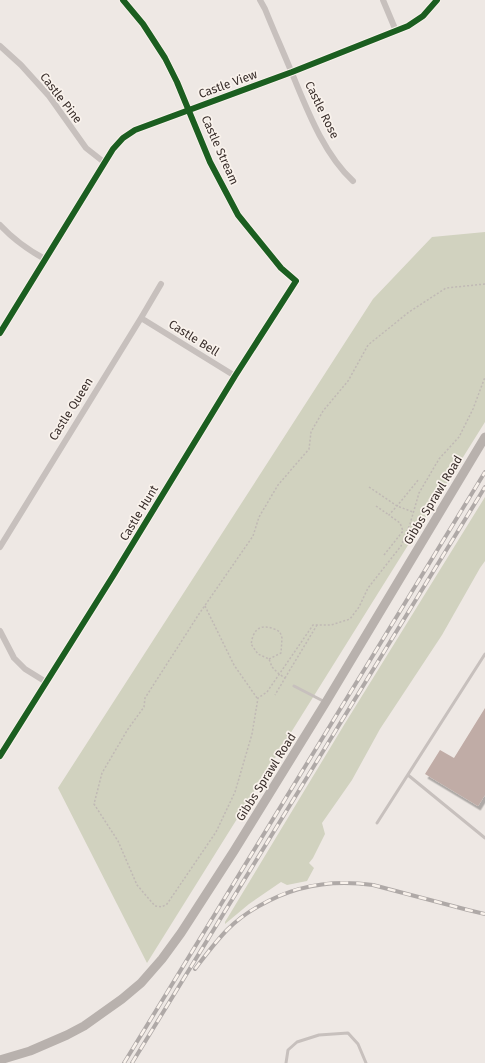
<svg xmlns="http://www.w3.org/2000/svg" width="485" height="1063" font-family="'Fira Sans',sans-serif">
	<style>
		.green { fill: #d1d2bf }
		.building { fill: #c0aca6; filter: url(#shadow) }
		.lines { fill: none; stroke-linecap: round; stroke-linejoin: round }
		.path { stroke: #c0b9b5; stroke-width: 1.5; stroke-dasharray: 2 2; stroke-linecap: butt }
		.service { stroke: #c7c0bd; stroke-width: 3 }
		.minor { stroke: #c7c0bd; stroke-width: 6 }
		.secondary { stroke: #b8b1ad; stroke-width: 9 }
		.rail-casing { stroke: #afa9a7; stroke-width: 4 }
		.rail { stroke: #f9f2ec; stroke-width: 2.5; stroke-dasharray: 8; stroke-linecap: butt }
		.cycleway-casing { stroke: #f9f2ec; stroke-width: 8 }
		.cycleway { stroke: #1b5e20; stroke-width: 6 }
		.labels { text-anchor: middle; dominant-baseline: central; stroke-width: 3.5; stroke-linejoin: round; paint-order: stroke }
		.street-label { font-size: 12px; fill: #382d2a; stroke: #f9f2ec }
	</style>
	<defs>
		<filter id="shadow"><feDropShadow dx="2.5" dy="4.5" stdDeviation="0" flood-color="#0004"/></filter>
	</defs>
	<rect width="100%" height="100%" fill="#eee8e4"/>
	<!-- green -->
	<path class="green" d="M485,232V422L147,963L58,788L373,299L432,237Z
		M485,497V561L480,568L442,635L380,729L352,780L322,823L325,834L313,858L309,863L314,868L307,881L287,885L281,882L249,904L225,924V922L344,725Z"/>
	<!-- building -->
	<path class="building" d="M485,708V795L478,806L425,774L440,750L454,758Z"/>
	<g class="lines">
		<!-- path -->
		<path class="path" d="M485,284L446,288L409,312L368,345L348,381L323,411L311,432L309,449L278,485L259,517L253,536L199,614L145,698L144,707L128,729L102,773L94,804L118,841L137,885L155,906L162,907L167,904L216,832L235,792L252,734L258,698L267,692L313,625H331L350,619L359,607L368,588L401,546L410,524L419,493L439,459L459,437L473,409L485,377
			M369,487L397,506L413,512
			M376,506L389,515
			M384,555L403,531L400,523L389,515L397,506L419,479
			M205,606L234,665L257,698
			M269,659L281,653L282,638L280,632C272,627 259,623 254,634C252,637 252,641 251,644L258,654L269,659L272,667L279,674L285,678L275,695
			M285,678L317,625"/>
		<!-- service -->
		<path class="service" d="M294,686L325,702
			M408,775L485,838
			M377,823L485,654
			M286,1063L288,1050L297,1042L319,1035L348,1033L358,1044L366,1063"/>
		<!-- minor -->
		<path class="minor" d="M260,0L265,9C275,34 286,58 296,83C310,117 326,156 353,181
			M383,0L396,31
			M0,46L21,65L49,96L86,148L105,163
			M0,225C13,239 28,250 45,259
			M141,318L235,376
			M0,333L113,149L123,138L135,130L292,72L408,26L423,16L437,0
			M0,547L141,318L161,284
			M0,631L14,658L25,669L46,682
			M0,756L113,576L235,376L296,281L281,268L238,215L210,162L177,82L165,58L143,24L123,0"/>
		<!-- secondary -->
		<path class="secondary" d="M0,1060L30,1051L67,1035L84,1026L122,999L141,983L162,959L181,933L234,851L326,702L485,437"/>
		<defs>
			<path id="rail" d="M195,969C205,956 216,941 228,929C237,920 248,912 259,906C295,885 332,879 373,885L468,910L485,914
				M124,1063L485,472
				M132,1063L485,487"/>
		</defs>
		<!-- rail casing -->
		<use href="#rail" class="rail-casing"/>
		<!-- rail -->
		<use href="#rail" class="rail"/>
		<defs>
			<path id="cycleway" d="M0,333L113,149L123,138L135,130L292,72L408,26L423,16L437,0
				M0,756L113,576L235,376L296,281L281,268L238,215L210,162L177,82L165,58L143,24L123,0"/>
		</defs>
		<!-- cycleway casing -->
		<use href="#cycleway" class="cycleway-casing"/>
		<!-- cycleway -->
		<use href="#cycleway" class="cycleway"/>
	</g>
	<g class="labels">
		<!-- street labels -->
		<g class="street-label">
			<text transform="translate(228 84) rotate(-20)">Castle View</text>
			<text transform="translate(61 98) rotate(52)">Castle Pine</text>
			<text transform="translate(322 110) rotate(64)">Castle Rose</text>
			<text transform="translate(220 150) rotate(66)">Castle Stream</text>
			<text transform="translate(194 338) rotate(32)">Castle Bell</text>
			<text transform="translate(71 409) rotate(-58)">Castle Queen</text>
			<text transform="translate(433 500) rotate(-59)">Gibbs Sprawl Road</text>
			<text transform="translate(139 513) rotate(-59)">Castle Hunt</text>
			<text transform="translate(266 777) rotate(-58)">Gibbs Sprawl Road</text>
		</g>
	</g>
</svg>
